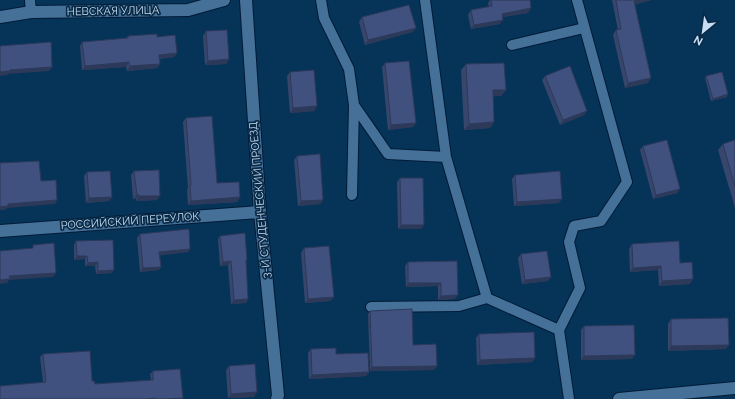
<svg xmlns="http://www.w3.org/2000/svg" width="735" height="399" font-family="Raleway,sans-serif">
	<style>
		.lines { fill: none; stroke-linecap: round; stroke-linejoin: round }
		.lane-casing { stroke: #001b36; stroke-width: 12 }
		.street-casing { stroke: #001b36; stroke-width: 14 }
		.lane { stroke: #457098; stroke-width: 10 }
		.street { stroke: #457098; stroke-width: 12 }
		.wall { fill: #37466d }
		.shaded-wall { fill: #2d3959 }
		.building { fill: #40517f; stroke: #2d3959 }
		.labels { text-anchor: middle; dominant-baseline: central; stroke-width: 3.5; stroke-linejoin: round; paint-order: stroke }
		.street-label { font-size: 11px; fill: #c6ddf4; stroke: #092a46 }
	</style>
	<rect width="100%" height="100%" fill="#063458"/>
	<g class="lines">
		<defs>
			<path id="lane" d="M30,0L31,12
				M321,0L324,18L349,69L354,105L388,154L446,157
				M425,0L446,157L487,298L559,330L569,399
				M512,45L584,28
				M352,195L354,105
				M371,307L459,306L487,298
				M559,330L580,288L569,242L574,226L601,221L627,182L577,0"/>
			<path id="street" d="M246,0L260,212L278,395L277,399
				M0,17L31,12L188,10L224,0
				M0,231L260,212
				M619,399L735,388"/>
		</defs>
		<!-- lane casing -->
		<use href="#lane" class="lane-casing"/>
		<!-- street casing -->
		<use href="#street" class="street-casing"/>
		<!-- lane -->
		<use href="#lane" class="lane"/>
		<!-- street -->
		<use href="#street" class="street"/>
	</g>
	<!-- wall -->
	<path class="wall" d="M490,0H530L528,13L502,17L500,24L471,29L468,15L471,10L489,7L488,3Z
		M612,0H651L634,5L648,83L625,88L613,35L616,30H618Z
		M362,17L416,28L412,32L365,45L359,22Z
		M206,31L229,59L226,64L205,65L203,36Z
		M128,36L157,37L177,53L174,57L159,59L160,64L157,68L127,71L126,67L82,70L80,46L82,42L126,38Z
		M385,63L413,127L388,130L382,67Z
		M466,64L506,90L501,96H493L494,122L490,128L464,130L461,70Z
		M290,72L317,106L314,111L290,113L287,76Z
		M545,76L584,115L560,125L542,80Z
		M706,76L727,97L711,101L705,78Z
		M186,118L217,183L240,197L237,202L188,205L187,190L188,188L183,122Z
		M735,140V208L718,150L723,144Z
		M643,146L677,193L653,199L640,150Z
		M297,156L323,200L320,204L298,206L294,160Z
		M134,171L157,200L136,201V199H133L131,175Z
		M87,172L112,197L109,201L86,203L84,176Z
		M515,175L559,203L514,206L512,179Z
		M400,178L424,225L421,229H398L397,182Z
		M140,234L190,249L188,252L160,255L161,267L158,270L140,272L137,238Z
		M220,236L246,262L248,299L246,303L231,304L228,265L220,266L218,239Z
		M76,241L112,273L96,274L95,266H85V259L74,260V245Z
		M632,244L680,263L690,284L659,286L658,270L630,272L629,249Z
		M304,248L334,297L330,301L305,303L301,253Z
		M521,254L548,281L522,284L518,258Z
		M457,261L455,299L438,300V286L406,287L405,266L408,262Z
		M370,311L413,345L434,370L370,371L368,314Z
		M671,319L726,349L668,351V324Z
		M584,326L632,359L581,360V330Z
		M479,334L532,362L477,365L476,338Z
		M311,349L336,354L369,372L366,376L309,379L308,353Z
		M43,354L92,381L95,384L151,380L150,374L153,371L183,398L182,399H0L43,382L40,357Z
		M229,366L254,397L228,398L226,370Z"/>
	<!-- shaded-wall -->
	<path class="shaded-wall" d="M639,0H651L631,6L634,1Z
		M531,8L528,13L498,18L502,14Z
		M503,20L500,24L471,29L474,25Z
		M416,28L412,32L365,45L368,40Z
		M177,53L174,57L156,59L159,55Z
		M229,59L226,64L205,65L208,61Z
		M129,62L126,67L82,70L85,66Z
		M160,64L157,68L127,71L130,66Z
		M52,67L49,71L8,74L7,75L0,76V72L10,70Z
		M651,78L648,83L625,88L628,83Z
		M493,90H506L501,96L488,97Z
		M728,94L727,97L711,101L713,99Z
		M317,106L314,111L290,113L293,108Z
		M587,111L584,115L560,125L563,120Z
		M494,122L490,128L464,130L469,124Z
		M416,123L413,127L388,130L391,125Z
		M680,189L677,193L653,199L656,195Z
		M137,195H139L136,199H133Z
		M139,196H160L157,200L136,201Z
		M112,197L109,201L86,203L89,198Z
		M240,197L237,202L188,205L191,201Z
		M562,199L559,203L514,206L517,202Z
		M57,200L55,204L7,208L5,210H0V207L8,204Z
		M323,200L320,204L298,206L301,201Z
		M401,225H424L421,229H398Z
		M190,249L188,252L157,256L159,252Z
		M77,256H87L85,259L74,260Z
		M231,261L228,265L220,266L223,262Z
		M98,262L95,266H85L88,263Z
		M661,266L658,270L630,272L633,268Z
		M161,267L158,270L140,272L143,268Z
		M114,270L112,273L96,274L98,271Z
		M56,273L53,277L9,280L7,283L0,284V280L9,276Z
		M551,277L548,281L522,284L525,280Z
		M693,279L690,284L659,286L662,281Z
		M408,283H441L438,286L406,287Z
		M458,295L455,299L438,300L441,296Z
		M334,297L330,301L305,303L308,299Z
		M248,299L246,303L231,304L234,300Z
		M729,345L726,349L668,351L671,346Z
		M635,355L632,359L581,360L584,356Z
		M535,358L532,362L477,365L480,360Z
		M437,366L434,370L370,371L372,367Z
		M369,372L366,376L309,379L312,375Z
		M257,392L254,397L228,398L231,394Z
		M183,398L182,399H166Z"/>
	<!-- building -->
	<path class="building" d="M491,0H530L531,8L502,14L503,20L474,25L471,10L492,6Z
		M616,0H639L634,1L651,78L628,83L616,30L621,29Z
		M409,5L416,28L368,40L362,17Z
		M227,30L229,59L208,61L206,31Z
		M157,34V37L175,35L177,53L159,55L160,64L130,66L129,62L85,66L82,42L128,38V36Z
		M51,42L52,67L10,70V71L0,72V46Z
		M409,61L416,123L391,125L385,63Z
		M504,63L506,90H493L494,122L469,124L466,64Z
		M570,66L587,111L563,120L545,76Z
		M314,70L317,106L293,108L290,72Z
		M722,72L728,94L713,99L706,76Z
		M212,116L217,183L239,182L240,197L191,201L190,185H191L186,118Z
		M667,140L680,189L656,195L643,146Z
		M735,140V187L723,144Z
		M320,154L323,200L301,201L297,156Z
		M39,161L41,181L56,180L57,200L8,204V206L0,207V163Z
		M159,170L160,196H139V195H137L134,171Z
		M110,171L112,197L89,198L87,172Z
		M560,171L562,199L517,202L515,175Z
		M400,178H423L424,225H401Z
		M189,229L190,249L159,252L161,267L143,268L140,234Z
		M245,233L247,260H246L248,299L234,300L231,261L223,262L220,236Z
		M113,240L114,270L98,271V262L88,263L87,256H77L76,241Z
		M679,241L680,263L692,262L693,279L662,281L661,266L633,268L632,244Z
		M54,243L56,273L9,276L10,279L0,280V251L33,248V245Z
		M329,246L334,297L308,299L304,248Z
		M547,251L551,277L525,280L521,254Z
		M457,261L458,295L441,296V283H408V262Z
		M412,309L413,345L436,344L437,366L372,367L370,311Z
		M728,318L729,345L671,346V319Z
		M634,325L635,355L584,356V326Z
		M534,332L535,358L480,360L479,334Z
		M336,348V354L368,353L369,372L312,375L311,349Z
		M90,351L92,381H94L95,384L153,380V371L180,369L183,398L166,399H155V398L147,399H0V386L46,382L43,354Z
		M255,364L257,392L231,394L229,366Z"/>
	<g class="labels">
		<!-- street labels -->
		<g class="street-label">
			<text transform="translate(113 11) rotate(-1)">НЕВСКАЯ УЛИЦА</text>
			<text transform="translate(260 200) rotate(-95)">3-Й СТУДЕНЧЕСКИЙ ПРОЕЗД</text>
			<text transform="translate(130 221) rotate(-4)">РОССИЙСКИЙ ПЕРЕУЛОК</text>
		</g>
	</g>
	<!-- north arrow -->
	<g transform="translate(703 32) rotate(209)" stroke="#092a46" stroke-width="3" paint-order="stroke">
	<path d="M0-3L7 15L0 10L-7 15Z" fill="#c6ddf4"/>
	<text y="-6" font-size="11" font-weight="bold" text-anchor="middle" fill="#c6ddf4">N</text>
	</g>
</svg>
